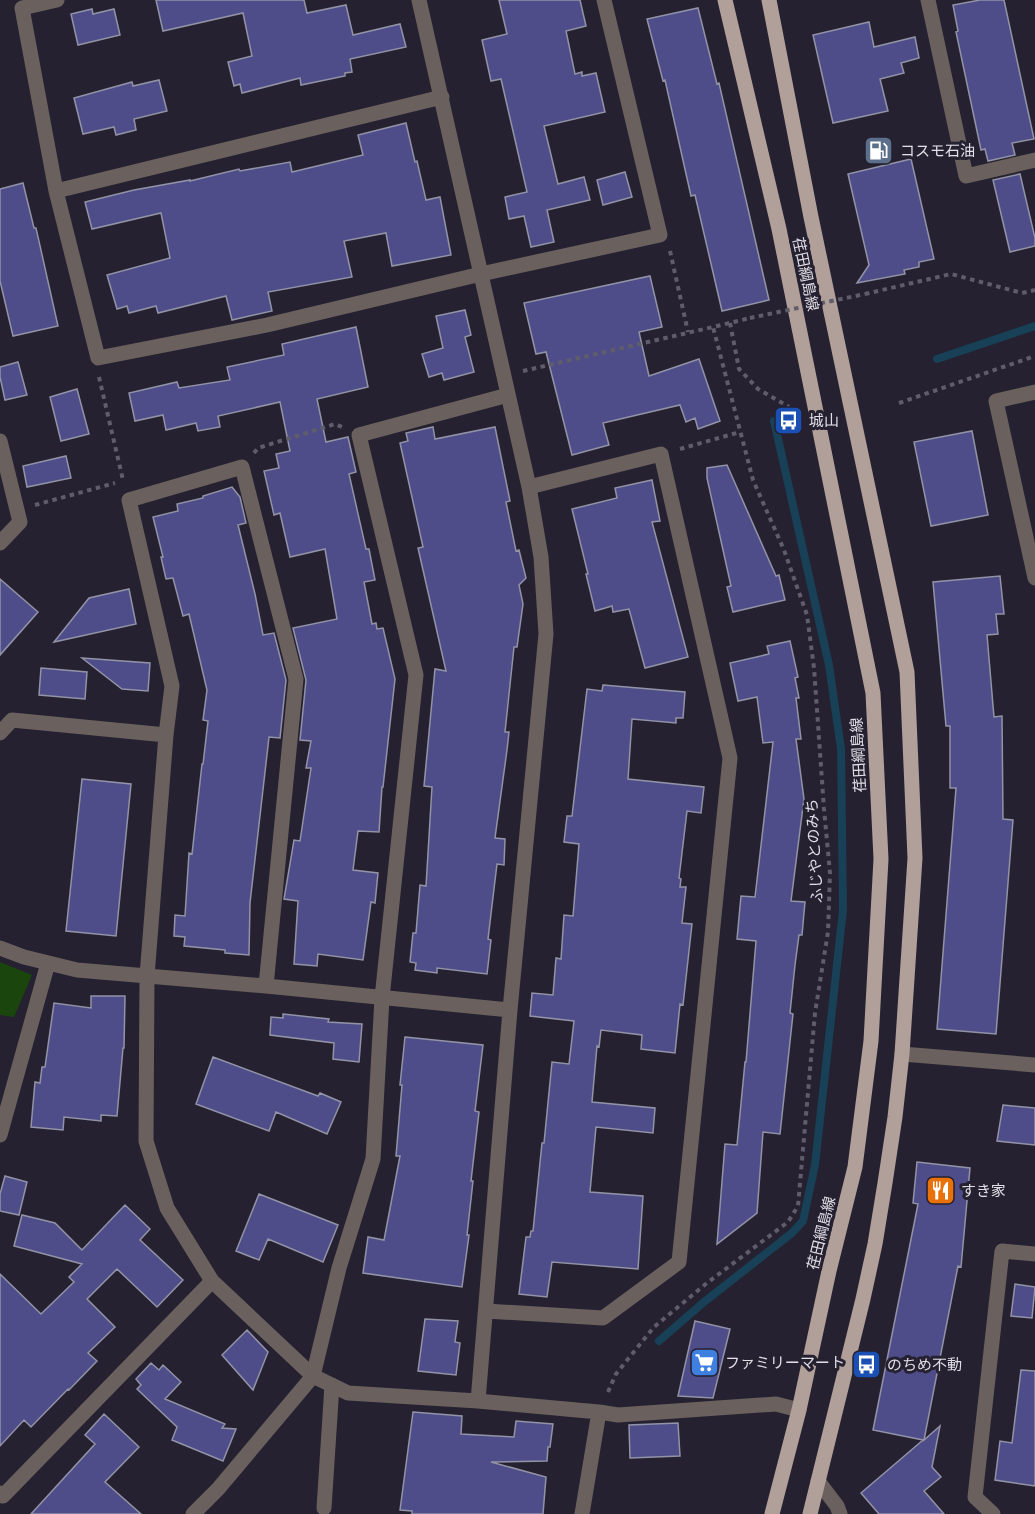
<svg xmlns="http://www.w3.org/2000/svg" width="1035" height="1514" font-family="Lora,'Noto Sans JP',serif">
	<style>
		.green { fill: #1a460e }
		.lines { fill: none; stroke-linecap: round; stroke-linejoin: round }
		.stream { stroke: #184056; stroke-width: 8 }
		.building { fill: #4e4d8a; stroke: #9293a6; stroke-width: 1.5 }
		.path { stroke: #605d6a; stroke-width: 4; stroke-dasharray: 4.5 4.5; stroke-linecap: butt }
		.minor { stroke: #6a615e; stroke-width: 15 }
		.major { stroke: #b19f99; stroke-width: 15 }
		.path-bridge { stroke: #605d6a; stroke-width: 4; stroke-dasharray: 4.5 4.5; stroke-linecap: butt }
		.labels { text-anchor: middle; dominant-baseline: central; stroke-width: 6; stroke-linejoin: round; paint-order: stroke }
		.poi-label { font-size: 15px; fill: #e0dee7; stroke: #252130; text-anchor: start }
		.street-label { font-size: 15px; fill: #e0dee7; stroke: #252130 }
	</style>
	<rect width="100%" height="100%" fill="#252130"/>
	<!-- green -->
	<path class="green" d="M0,962L32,975L14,1017L0,1015Z"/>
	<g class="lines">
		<!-- stream -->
		<path class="stream" d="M937,359L1035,326
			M659,1341L704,1302L792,1233L803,1221L815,1165L843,910L841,749L829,665L774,421"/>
	</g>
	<!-- building -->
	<path class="building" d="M156,0H304L307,13L346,5L353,35L400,24L406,47L350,59L352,72L345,73V76L301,85L300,78L242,93L240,84L234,86L228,62L252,56L243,13L163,31Z
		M499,0H580L586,26L566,31L575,74L582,72V76L596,73L605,112L544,126L558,184L584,177L590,200L547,210L554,242L531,247L524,216L509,219L505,197L527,192L501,79L491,81L482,40L507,34Z
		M980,0H1004L1034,139L1012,143L1015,155L988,161L985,149L981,150L956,32L958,31L953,5Z
		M698,8L717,84L719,83L769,300L722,311L695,195L691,196L665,80L663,81L647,19Z
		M92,9L93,14L114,9L120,35L78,45L71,14Z
		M869,22L874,47L915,37L919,58L901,63L904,73L880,79L888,111L833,123L813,35Z
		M159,80L167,111L134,119L136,130L116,135L114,127L83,134L74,98L132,82L133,86Z
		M406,123L415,162L417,161L426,200L440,197L451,255L392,266L386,233L344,241L352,277L268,292L272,311L232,320L226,296L158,313L156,306L129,313L127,306L117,309L107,275L170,258L161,213L92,229L85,202L134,190L190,180V181L239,169L240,171L290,162L292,172L363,155L358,135Z
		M911,159L934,259L919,262V267L904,270L905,274L857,283L869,265L848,174Z
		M625,172L632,197L603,205L597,180Z
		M1020,174L1035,238V246L1010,252L993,180Z
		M23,183L34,228H36L58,326L13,336L0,281V189Z
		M650,276L662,327L639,332L649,376L699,359L720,421L698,429L695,418L686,422L680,405L603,423L609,445L572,455L546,352L536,354L524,303Z
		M465,310L471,335L465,337L474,372L444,380L442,373L429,377L422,354L443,348L436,316Z
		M356,327L368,387L317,399L326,442L348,437L356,472L349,474L366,549H369L375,580L364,582L372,624L376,623L377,629L383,628L395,679L383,787H382L379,832L358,831L353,870L378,873L375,903L371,902L363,960L318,954L317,966L294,964L298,901L284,899L294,840L300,841L311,768H306L311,741L300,740L306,680L293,628L337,619L325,549L290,557L280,513L274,515L264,471L279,468L276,454L290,451L280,402L218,416L220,427L198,431L196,423L166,430L163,415L135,421L129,393L177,382L179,388L230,380L227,367L284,355L282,344Z
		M18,362L27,395L5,400L0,377V367Z
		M77,389L89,434L61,441L50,397Z
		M433,427L435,439L495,427L510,501L506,502L516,551L519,550L526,578L519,585L523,604L517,647H514L505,732H509L507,750L495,838L505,839L504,865L497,864L488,939L491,940L487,974L437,968V973L415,970L416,963L410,962L413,933H416L420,885L426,886L432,787L424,786L435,669L446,671L418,548L423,547L400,443L408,441L406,433Z
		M972,431L988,515L931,526L914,442Z
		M66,456L71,478L27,487L23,466Z
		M727,465L776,576L779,575L785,600L733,612L727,587L731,586L707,478V468Z
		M652,480L660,521L652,522L688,657L645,668L629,609L613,612L612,606L595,611L586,574H588L572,509L617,498L615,488Z
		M232,487L240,497L246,523L238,525L255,594L263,635L274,633L286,680L280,738L269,737L250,903L249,955L225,953V950L184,946L185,937L174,936L175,915L185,916L189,853L192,854L202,764H203L208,721L203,720L207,690L189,614L183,616L173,578L166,579L161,557H163L153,517L178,511L177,504L203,498V496Z
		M1000,576L1004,614H996L998,634L987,635L994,717L1002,716L1003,819L1013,820L996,1034L937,1029L956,788H950V726H946L933,582Z
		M0,579L38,612L0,655Z
		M129,589L136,624L54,642L89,598Z
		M790,641L798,677L795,678L799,698H796L801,739H796L804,799L791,901L805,902L802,935H799L795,965L790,1013L793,1014L780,1134L763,1132L757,1213L717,1244L725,1144L737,1145L745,1062H746L756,941L737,939L741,896L755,897L773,742L763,743L757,697L738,701L730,663L769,654L767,646Z
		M82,658L150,663L148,691L122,689Z
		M41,668L87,672L85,699L39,695Z
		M603,685L685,692L683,718H676V723L632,719L628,779L704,787L701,813L687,811L679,878L681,879L680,887H686L682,923L692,924L683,1005L680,1004L675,1053L641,1049L642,1035L601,1030L599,1047L597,1046L592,1102L655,1108L653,1133L596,1127L590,1192L643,1196L638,1269L552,1262L547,1297L519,1294L526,1237H530L531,1231H533L542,1143H544L552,1062L569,1064L574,1021L530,1016L532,993L553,995L556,958L561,959L564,915L573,916L579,844L564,842L567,816H572L587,689L602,691Z
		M82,779L131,784L116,936L66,931Z
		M91,996H125L124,1048H123L117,1116L101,1115V1121L64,1117L63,1130L31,1127L35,1082L40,1083L42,1067H45L54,1003L91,1008Z
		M283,1014L329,1019L328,1022L362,1024L359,1062L333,1059L334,1043L270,1035L271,1017L283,1018Z
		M405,1037L483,1045L475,1111L479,1112L471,1181H473L467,1235H469L462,1287L363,1273L368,1237L384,1240L400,1156H396L402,1085H400Z
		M213,1057L318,1096L320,1093L341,1102L327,1134L276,1112L269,1131L196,1104Z
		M1003,1105L1035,1108V1145L997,1141Z
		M917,1162L970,1168L961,1267L958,1266L924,1440L940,1426L932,1467L941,1477L924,1491L944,1514H879L861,1493L923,1440L873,1430L918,1204L913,1203Z
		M5,1176L27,1182L19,1215L0,1211V1194Z
		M259,1194L338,1225L323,1262L268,1239L259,1260L236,1251Z
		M125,1205L150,1229L140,1240L183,1280L157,1307L117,1269L87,1299L115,1327L88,1353L97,1361L69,1390L68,1389L31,1427L24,1420L0,1446V1274L41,1314L74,1282L69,1277L82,1264L14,1246L22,1215L55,1223L82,1250Z
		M1015,1284L1035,1287L1032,1318L1011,1316Z
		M425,1319L458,1321L455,1342L460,1343L456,1375L418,1371Z
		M695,1321L730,1329L713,1398L678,1396Z
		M247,1330L268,1352L253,1390L222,1355Z
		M151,1363L159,1370L163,1365L181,1382L165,1399L225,1424L222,1428L236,1429L223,1461L172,1440L177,1427L137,1389L141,1385L136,1379Z
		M1021,1370L1035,1371V1486L995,1480L1000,1441L1012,1443Z
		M413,1412L462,1416L461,1434L514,1437L516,1421L553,1424L550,1447H548L547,1461L491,1462L546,1477L543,1514H412V1511L400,1510Z
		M104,1414L139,1447L105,1482L141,1514H31L95,1444L85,1435Z
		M678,1423L680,1456L630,1458L629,1425Z"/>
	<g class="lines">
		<!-- path -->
		<path class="path" d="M670,251L688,332
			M865,294L951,274L1022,293L1035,290
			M730,323L739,369L758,389L789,407
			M523,371L713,327
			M99,377L123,480
			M899,403L1035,356
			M680,449L740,432
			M254,453L258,448L335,424L342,427
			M35,505L115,483
			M608,1392L616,1374L654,1327L707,1283L788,1222L798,1206L815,1013L828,932L830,873L824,809L814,668L807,615L784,550L753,480L713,327L750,318"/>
		<!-- minor -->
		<path class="minor" d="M57,0L22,8L56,191L98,358L267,325L481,274L660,235L604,0
			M419,0L529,487L541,557L546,634L510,1010L478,1401
			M928,0L966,176L1035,160
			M56,191L442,97
			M1035,392L996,401L1035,578
			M0,441L20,522L0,543
			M0,733L12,720L166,735
			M0,948L24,957L77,970L266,986L510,1010
			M266,986L296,679L242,467L129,500L172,686L166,735L147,976L146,1141L167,1208L212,1281L313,1376L348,1393L478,1401L599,1412L618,1415L776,1404L799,1410
			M902,1054L1035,1065
			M0,1135L48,963
			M486,1311L603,1318L679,1262L730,758L661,454L529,487
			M818,1481L837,1506L840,1514
			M0,1493L3,1496L212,1281
			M324,1508L332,1385
			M193,1514L218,1489L313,1376L339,1268L373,1159L382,998L416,675L359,435L508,395
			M582,1514L599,1412
			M993,1514L975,1497L1002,1251L1035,1254"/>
		<!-- major -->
		<path class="major" d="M725,0L779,229L873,693L881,859L871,1041L855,1167L829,1271L799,1410L772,1514
			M769,0L811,217L907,672L915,858L902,1054L895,1117L885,1183L875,1244L863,1299L810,1514"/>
		<!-- path-bridge -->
		<path class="path-bridge" d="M750,318L865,294"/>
	</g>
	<!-- icons -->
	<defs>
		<symbol id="fuel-square" viewBox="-11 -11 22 22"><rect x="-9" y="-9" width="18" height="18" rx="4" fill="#5c6f8a" stroke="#252130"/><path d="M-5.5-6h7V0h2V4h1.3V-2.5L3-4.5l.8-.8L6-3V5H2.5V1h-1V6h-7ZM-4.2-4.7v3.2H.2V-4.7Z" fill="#fff"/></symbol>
		<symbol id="bus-square" viewBox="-11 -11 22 22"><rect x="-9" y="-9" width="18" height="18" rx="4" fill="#1a4fb4" stroke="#252130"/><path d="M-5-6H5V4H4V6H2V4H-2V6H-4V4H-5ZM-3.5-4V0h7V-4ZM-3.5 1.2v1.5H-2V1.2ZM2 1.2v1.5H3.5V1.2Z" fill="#fff"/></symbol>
		<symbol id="restaurant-square" viewBox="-11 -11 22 22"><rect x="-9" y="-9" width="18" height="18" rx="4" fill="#e8710a" stroke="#252130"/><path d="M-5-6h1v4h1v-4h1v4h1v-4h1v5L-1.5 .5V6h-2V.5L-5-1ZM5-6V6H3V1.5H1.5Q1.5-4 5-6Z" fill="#fff"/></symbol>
		<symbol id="supermarket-square" viewBox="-11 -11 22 22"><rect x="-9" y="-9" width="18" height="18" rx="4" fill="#3f7fe0" stroke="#252130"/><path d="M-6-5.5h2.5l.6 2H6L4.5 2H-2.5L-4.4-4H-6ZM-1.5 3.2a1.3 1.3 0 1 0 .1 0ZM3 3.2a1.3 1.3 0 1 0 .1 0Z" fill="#fff"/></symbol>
	</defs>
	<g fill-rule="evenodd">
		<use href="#fuel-square" x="862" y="134" width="33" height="33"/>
		<use href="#bus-square" x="772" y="404" width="33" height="33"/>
		<use href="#restaurant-square" x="924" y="1174" width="33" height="33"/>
		<use href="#supermarket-square" x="688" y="1346" width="33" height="33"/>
		<use href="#bus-square" x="850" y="1348" width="33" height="33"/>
	</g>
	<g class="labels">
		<!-- poi labels -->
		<g class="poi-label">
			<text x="900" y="150">コスモ石油</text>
			<text x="809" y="420">城山</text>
			<text x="961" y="1190">すき家</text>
			<text x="725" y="1362">ファミリーマート</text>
			<text x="887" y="1364">のちめ不動</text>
		</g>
		<!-- street labels -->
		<g class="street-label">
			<text transform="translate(806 274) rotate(78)">荏田綱島線</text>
			<text transform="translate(858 755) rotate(-93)">荏田綱島線</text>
			<text transform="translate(814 851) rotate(-93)">ふじやとのみち</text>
			<text transform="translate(821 1233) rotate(-76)">荏田綱島線</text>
		</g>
	</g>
</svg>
